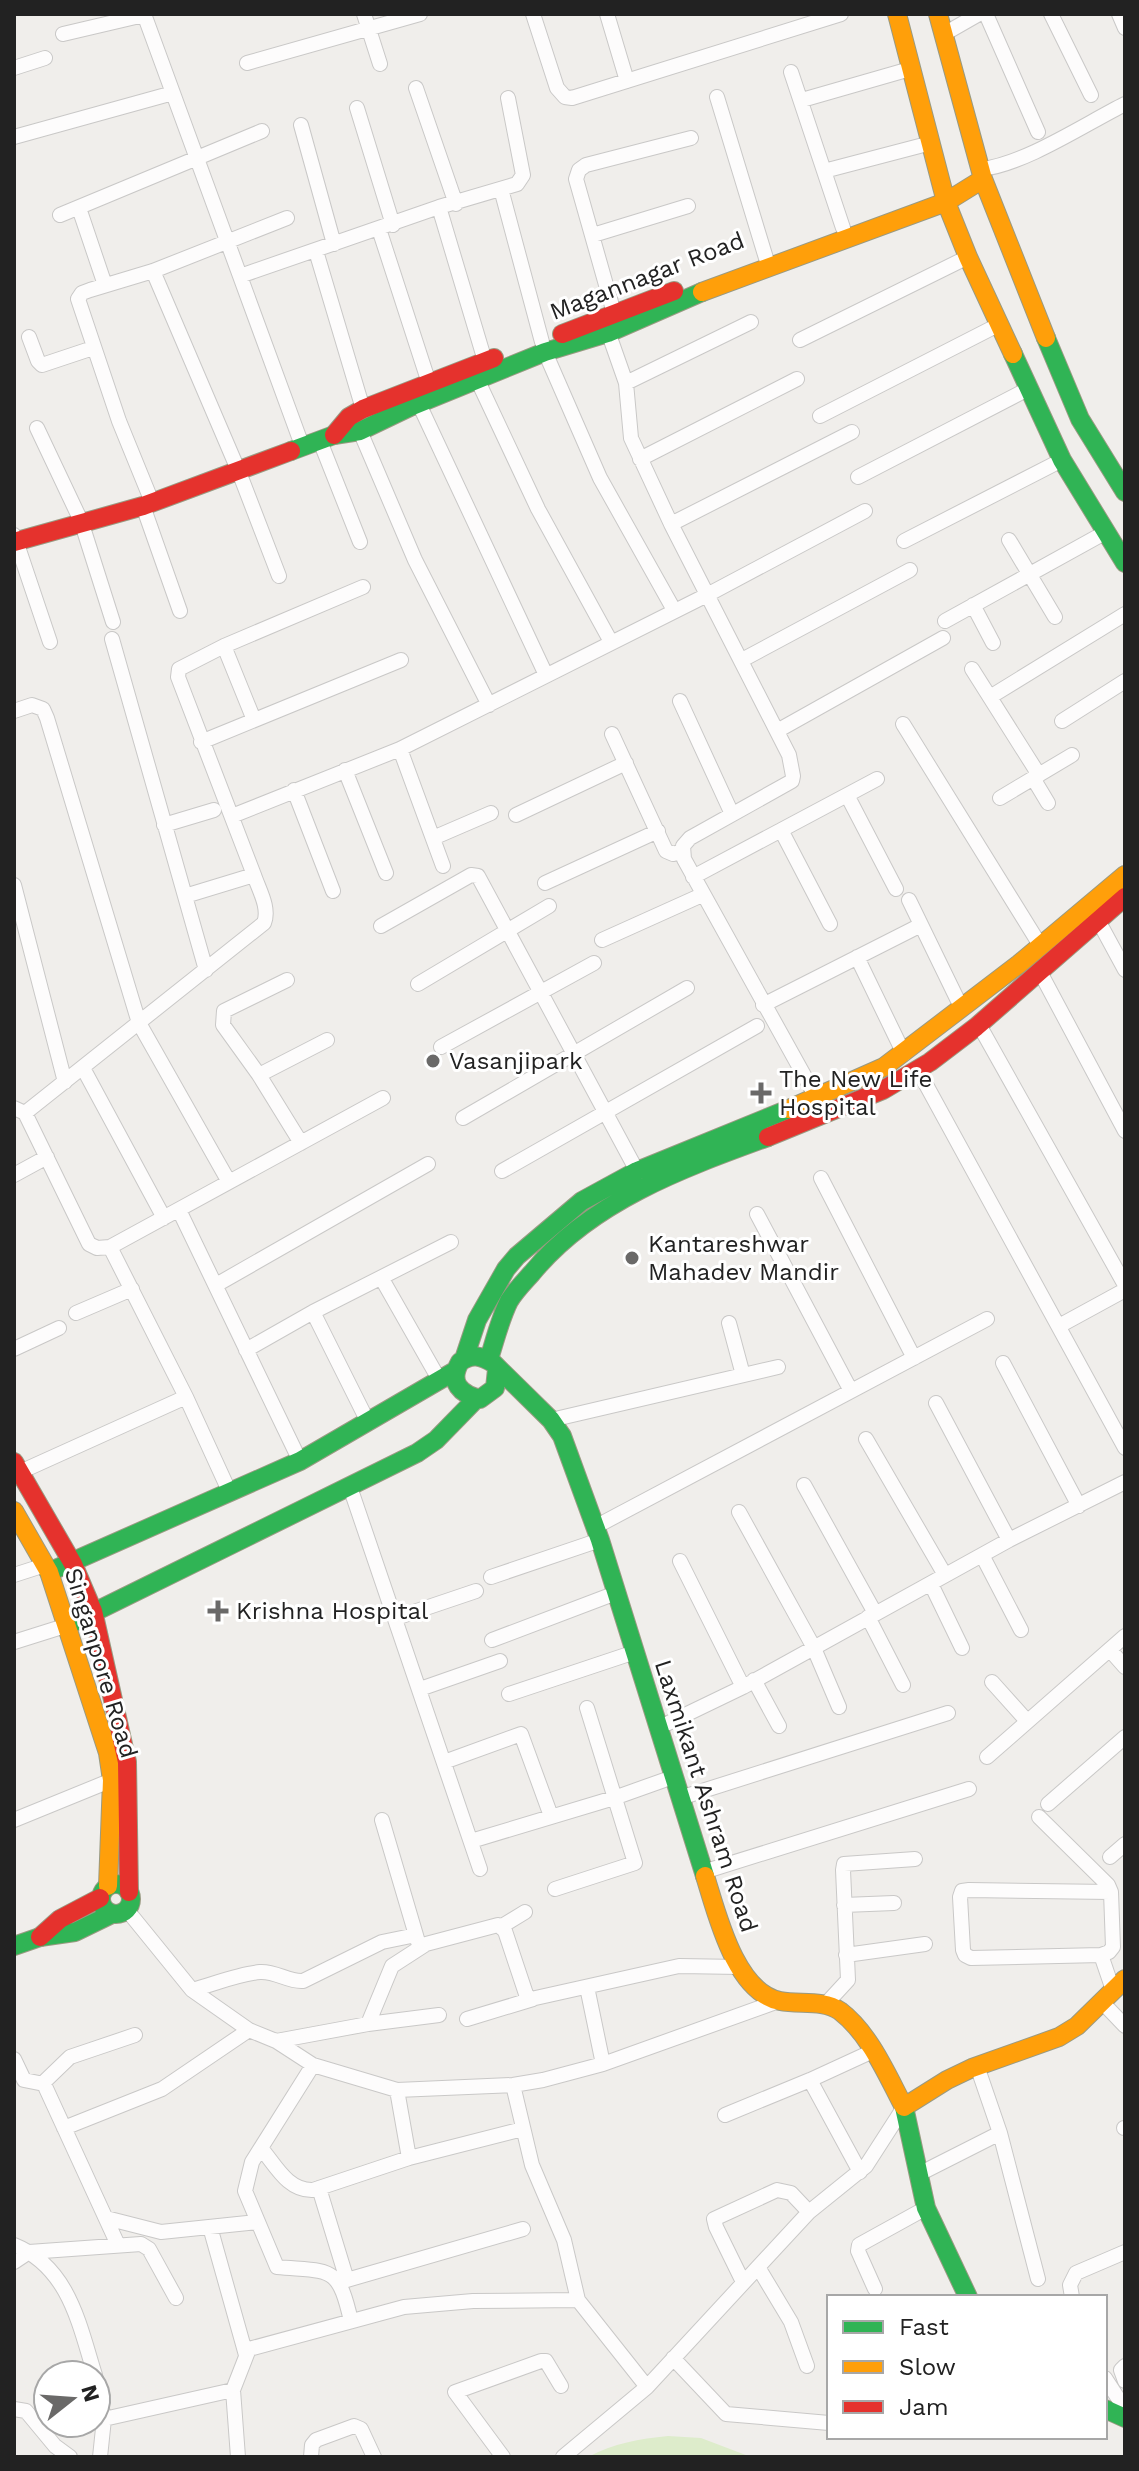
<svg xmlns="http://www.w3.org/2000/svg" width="1139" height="2471" font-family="'Work Sans',sans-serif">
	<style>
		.grass { fill: #ddeccb }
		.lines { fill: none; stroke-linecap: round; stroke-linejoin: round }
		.street-casing { stroke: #c9c8c7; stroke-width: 16 }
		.fast-casing { stroke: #999a82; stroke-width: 20 }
		.slow-casing { stroke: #999a82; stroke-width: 20 }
		.jam-casing { stroke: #999a82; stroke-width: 20 }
		.street { stroke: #fdfcfc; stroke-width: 14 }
		.fast { stroke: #30b455; stroke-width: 18 }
		.slow { stroke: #ff9f0a; stroke-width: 18 }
		.jam { stroke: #e5322d; stroke-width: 18 }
		.poi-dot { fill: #6a6968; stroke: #fff; stroke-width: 3 }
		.labels { text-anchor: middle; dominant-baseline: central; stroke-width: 6; stroke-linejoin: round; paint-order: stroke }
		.street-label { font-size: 24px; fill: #222; stroke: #fff }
		.poi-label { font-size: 24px; fill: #222; stroke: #fff; text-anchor: start }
	</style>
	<rect width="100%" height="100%" fill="#f0eeeb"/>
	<!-- grass -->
	<path class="grass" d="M668,2436L701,2438L751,2457H588C614,2443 639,2439 668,2436Z"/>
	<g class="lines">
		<defs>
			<path id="street" d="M144,14L303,448
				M364,14L380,64
				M533,14L557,88L565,97L572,98L841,14
				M607,14L627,81
				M986,14L1038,132
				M1051,14L1091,95
				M1119,14L1125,28
				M63,34L144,15
				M944,34L979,14
				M247,63L420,14
				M14,68L45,58
				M791,72L843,228
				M416,88L456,204
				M717,97L769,268
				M802,100L910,69
				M357,108L393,225
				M301,125L334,244
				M14,137L173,93
				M982,169C1025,164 1085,124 1125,104
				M824,171L931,143
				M501,189L542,342
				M439,207L485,361
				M79,208L105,285
				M60,215L262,131
				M379,229L429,383
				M593,235L688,206
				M316,251L363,409
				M153,271L239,472L279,576
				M240,276L439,207L517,184L523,175L508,98
				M614,313L576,179L579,170L586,165L691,138
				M606,326L626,383L631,438L671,524L789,755L793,776L792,781L690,838L683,846L684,859L821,1106
				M29,337L38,361L42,365L93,348
				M800,340L968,257
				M545,352L600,478L674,610
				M477,379L538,509L611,642
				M626,383L751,322
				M419,404L546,675
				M820,416L998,325
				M37,428L81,521L113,622
				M360,431L415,560L489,705
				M320,441L360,542
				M640,459L797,379
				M858,477L1028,389
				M152,502L119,421L78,299L82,293L90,290L153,271L287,218
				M143,506L180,611
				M671,524L852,432
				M14,535L50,642
				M1009,540L1055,617
				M904,541L1062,460
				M973,605L993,643
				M945,621L1106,532
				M112,639L206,970
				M224,646L254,720
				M742,660L910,570
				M972,669L1039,775
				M990,697L1125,614
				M680,701L732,814
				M14,711L32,705L43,709L47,718L139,1023L229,1182
				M1062,721L1125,681
				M903,724L1040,945
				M777,731L943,638
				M612,734L666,851L673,854L683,851
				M201,742L401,660
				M400,749L443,866
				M345,770L386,873
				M1033,778L1048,803
				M294,790L333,891
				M847,795L896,889
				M1000,798L1072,755
				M516,815L626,763
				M232,816L400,749L707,595L865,511
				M164,825L214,810
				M781,830L830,924
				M433,838L491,813
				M693,877L877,779
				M545,883L658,831
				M14,885L65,1082
				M185,896L254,875
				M909,900L962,1009
				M1099,922L1125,970
				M381,926L471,875L478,876L637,1171
				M602,940L702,895
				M857,957L904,1054
				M1040,972L1125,1131
				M287,980L224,1011L223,1025L259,1075L301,1143
				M418,984L549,906
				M763,1005L921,925
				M978,1023L1125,1285
				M441,1047L594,963
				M83,1068L164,1218
				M918,1070L1125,1448
				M259,1075L327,1040
				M14,1108L25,1113L264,923C270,908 259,890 254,875L178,677L179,669L224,646L363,587
				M25,1113L89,1244L97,1248L110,1247L383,1098
				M463,1118L687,988
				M502,1171L757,1026
				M14,1175L47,1157
				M821,1178L914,1358
				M179,1210L300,1461
				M757,1214L851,1391
				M110,1247L186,1397L230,1493
				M382,1279L440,1381
				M216,1285L428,1164
				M313,1312L367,1420
				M76,1313L132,1289
				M729,1323L743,1375
				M1059,1326L1125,1290
				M14,1349L59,1328
				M246,1350L313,1312L451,1242
				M1003,1363L1079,1506
				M936,1403L1009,1540
				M551,1420L778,1367
				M866,1439L945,1575
				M20,1472L186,1397
				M804,1485L875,1613
				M350,1487L480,1869
				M739,1512L813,1646L839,1707
				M595,1527L987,1319
				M982,1555L1021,1630
				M680,1561L743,1687
				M14,1575L45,1565
				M491,1577L600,1540
				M931,1584L962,1648
				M868,1617L903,1685
				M396,1618L476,1591
				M492,1640L616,1593
				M14,1642L68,1625
				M1110,1650L1125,1667
				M754,1680L779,1726
				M992,1682L1027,1721
				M420,1689L500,1661
				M509,1694L635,1652
				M658,1728L743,1687L1009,1540L1125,1482
				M987,1757L1125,1636
				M444,1762L521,1734L551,1816
				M680,1798L948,1713
				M1048,1804L1125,1737
				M1039,1817L1108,1885L1111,1892L1113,1947L1109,1952L1101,1955L1113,1990
				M14,1820L112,1780
				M382,1820L418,1942
				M471,1841L614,1798L673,1777
				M1110,1857L1125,1844
				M703,1872L969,1789
				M555,1889L635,1863L587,1708
				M844,1905L894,1903
				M127,1910L192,1990L249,2030L276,2041L313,2065L397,2090L513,2085L543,2080L603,2064L776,2002
				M502,1926L525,1912
				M846,1955L925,1944
				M1101,1955L971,1958L965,1955L963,1950L960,1897L962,1891L969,1890L1111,1892
				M587,1987L603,2064
				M192,1990C214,1984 238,1974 260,1972C276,1971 288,1982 303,1981L382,1942L416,1935
				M1102,2002L1125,2026
				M825,2005L848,1980L843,1870L844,1864L915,1859
				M467,2019L533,1999
				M368,2024L439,2015
				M276,2041L368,2024L392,1966L426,1944L498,1925L505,1931L527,1997L531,1999L679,1966L740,1967
				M14,2059L24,2080L44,2084L118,2245
				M313,2065L252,2162L245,2191L277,2267C331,2272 338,2264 351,2321
				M977,2066L1000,2133L1038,2279
				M810,2080L860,2172
				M43,2083L70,2057L135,2035
				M513,2085L532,2165L564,2240L578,2300L647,2387
				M397,2090L409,2158
				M725,2115L810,2080L873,2051
				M64,2128L162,2089L249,2030
				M1124,2128H1125
				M261,2148C276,2166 288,2191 313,2190L409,2158L523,2129
				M917,2175L1000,2133
				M319,2188L347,2280
				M106,2218L161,2232L257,2222
				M212,2234L246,2355
				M14,2245C69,2267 79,2324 95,2375
				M14,2262L29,2252L141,2244L149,2249L176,2298
				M758,2267L791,2322L807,2366
				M340,2282L523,2229
				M743,2282L716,2227L714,2219L777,2190L791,2193L809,2212
				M875,2289L858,2251L859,2245L926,2208
				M1072,2297L1070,2285L1076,2273L1125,2252
				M673,2358L726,2414L829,2423
				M1125,2366L1121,2370L1125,2381
				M96,2378L104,2419L100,2457
				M1105,2378L1125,2409
				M14,2409L26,2411L55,2446L70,2457
				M104,2419L233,2390
				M238,2457L233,2390L249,2349L404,2307L473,2301L578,2300
				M311,2457L312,2445L316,2440L354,2426L361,2429L374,2457
				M503,2457L455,2392L541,2361H546L561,2386
				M563,2457L647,2387L809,2212L866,2166L904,2107"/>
			<path id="fast" d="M1046,338L1080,419L1125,492
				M1013,354L1062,460L1125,563
				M291,451L334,435L360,431L410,407L545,352L608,333L702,292
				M464,1359L477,1320L506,1269L517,1256L582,1201L637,1171L789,1109
				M489,1359C495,1340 500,1319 509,1301C515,1291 524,1282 532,1273C591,1201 683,1168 768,1137
				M497,1369L495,1388L480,1399C461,1394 448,1383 460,1362C472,1353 481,1356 493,1363L551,1420L562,1436L600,1540L705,1876
				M49,1572L300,1461L455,1371
				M68,1625L417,1453L436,1440L477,1398
				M101 1899a15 15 0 1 1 30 0a15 15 0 1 1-30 0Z
				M14,1946L40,1937L75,1932L112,1914
				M904,2107L926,2208L968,2297
				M1105,2409L1125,2418"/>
			<path id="slow" d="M897,14L946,202L968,257L1013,354
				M938,14L983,179L1046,338
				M702,292L946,202L983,179
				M789,1109L884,1067L1019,964L1125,875
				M14,1511L49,1572L108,1753L112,1780L108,1886
				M705,1876C717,1914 735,1992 780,2001C800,2005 822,1999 840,2011C870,2034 887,2075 904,2107L947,2080L972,2068L1059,2037L1077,2026L1125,1979"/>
			<path id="jam" d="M562,334L674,291
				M334,435L349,417L363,409L494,358
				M14,542L143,506L291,451
				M768,1137L883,1090L930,1062L976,1027L1125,897
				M14,1462L73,1564L93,1611L127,1762L129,1892
				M40,1937L60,1919L100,1898"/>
		</defs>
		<!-- street casing -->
		<use href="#street" class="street-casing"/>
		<!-- fast casing -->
		<use href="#fast" class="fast-casing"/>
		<!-- slow casing -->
		<use href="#slow" class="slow-casing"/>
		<!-- jam casing -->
		<use href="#jam" class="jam-casing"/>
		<!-- street -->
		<use href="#street" class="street"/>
		<!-- fast -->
		<use href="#fast" class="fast"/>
		<!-- slow -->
		<use href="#slow" class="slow"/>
		<!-- jam -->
		<use href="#jam" class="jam"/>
	</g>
	<!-- markers -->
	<g class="poi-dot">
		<circle cx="433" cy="1061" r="8"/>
		<path d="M757 1081h8v8h8v8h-8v8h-8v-8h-8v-8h8z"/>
		<circle cx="632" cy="1258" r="8"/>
		<path d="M214 1599h8v8h8v8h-8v8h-8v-8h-8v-8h8z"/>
	</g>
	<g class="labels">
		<!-- street labels -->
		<g class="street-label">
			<text transform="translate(647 276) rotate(-21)">Magannagar Road</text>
			<text transform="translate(101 1663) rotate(73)">Singanpore Road</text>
			<text transform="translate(706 1796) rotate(72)">Laxmikant Ashram Road</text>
		</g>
		<!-- poi labels -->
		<g class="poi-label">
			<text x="449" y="1061">Vasanjipark</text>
			<text x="779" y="1079">The New Life<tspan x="779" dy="28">Hospital</tspan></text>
			<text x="648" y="1244">Kantareshwar<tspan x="648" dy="28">Mahadev Mandir</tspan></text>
			<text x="236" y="1611">Krishna Hospital</text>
		</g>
	</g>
	<!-- border -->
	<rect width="1139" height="2471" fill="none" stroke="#222222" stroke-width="32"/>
	<!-- legend -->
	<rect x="827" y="2295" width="280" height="144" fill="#ffffff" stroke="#a7a7a7" stroke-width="2"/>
	<rect x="843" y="2321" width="40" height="12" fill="#30b455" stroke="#a7a7a7" stroke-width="2"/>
	<text x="899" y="2335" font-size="24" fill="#222222">Fast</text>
	<rect x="843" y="2361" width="40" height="12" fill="#ff9f0a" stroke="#a7a7a7" stroke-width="2"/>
	<text x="899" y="2375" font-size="24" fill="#222222">Slow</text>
	<rect x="843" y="2401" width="40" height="12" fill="#e5322d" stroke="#a7a7a7" stroke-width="2"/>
	<text x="899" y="2415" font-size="24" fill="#222222">Jam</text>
	<!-- north arrow -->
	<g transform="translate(72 2399) rotate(73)"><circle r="38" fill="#ffffff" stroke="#a7a7a7" stroke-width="2"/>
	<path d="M0-6L14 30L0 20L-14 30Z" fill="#6a6968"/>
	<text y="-12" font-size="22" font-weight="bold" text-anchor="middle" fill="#222222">N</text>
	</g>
</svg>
